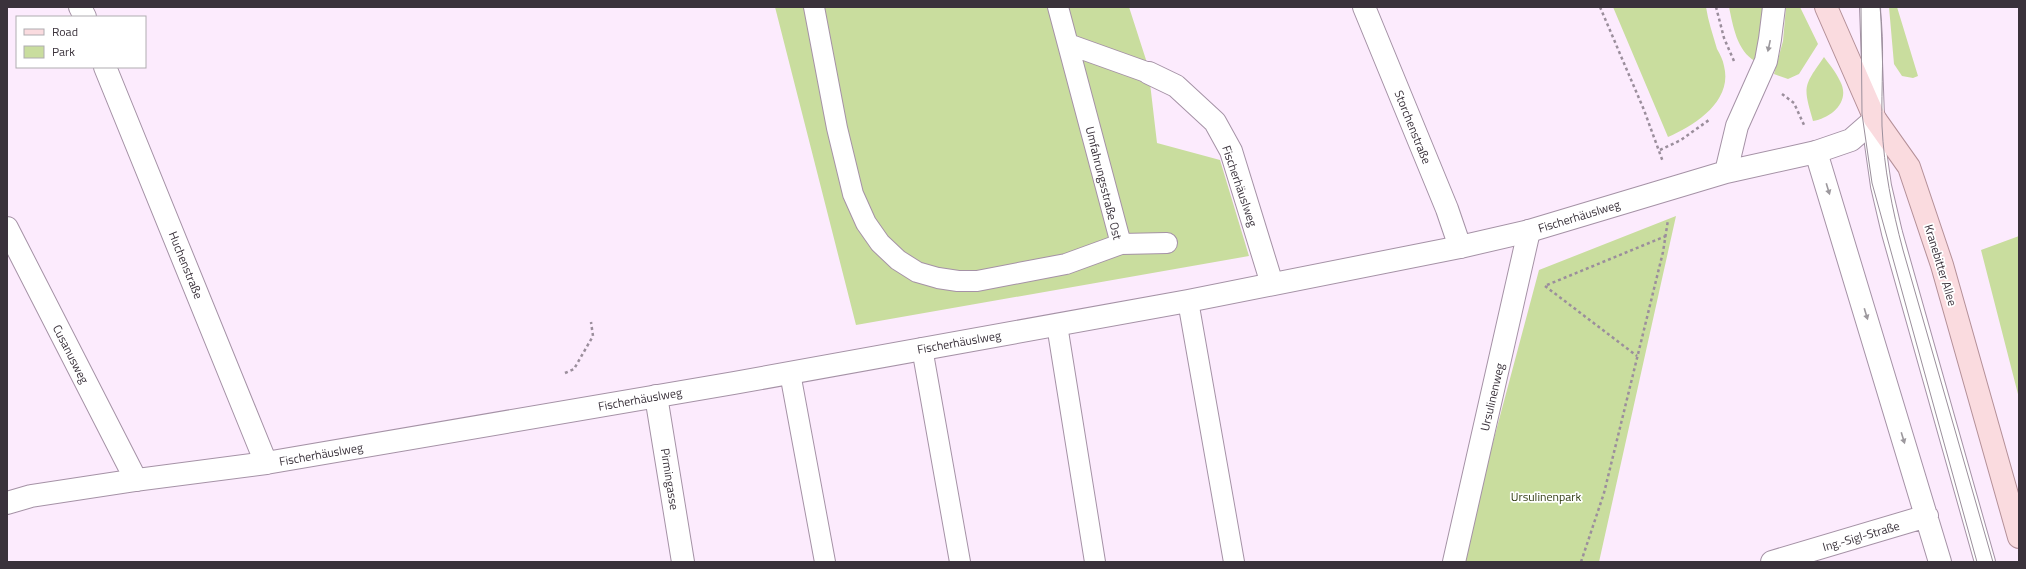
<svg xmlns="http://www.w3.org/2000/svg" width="2026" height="569" font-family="'Titillium Web',sans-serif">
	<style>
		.green { fill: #c9dd9e }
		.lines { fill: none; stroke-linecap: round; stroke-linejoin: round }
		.lane-casing { stroke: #a592a6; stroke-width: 22 }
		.street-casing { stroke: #a592a6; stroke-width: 24 }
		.secondary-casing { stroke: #a592a6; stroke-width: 24 }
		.primary-casing { stroke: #b49098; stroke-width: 24 }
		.path { stroke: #9b8e9c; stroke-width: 2.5; stroke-dasharray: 3 3; stroke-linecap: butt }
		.lane { stroke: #fff; stroke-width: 20 }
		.street { stroke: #fff; stroke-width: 22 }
		.secondary { stroke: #fff; stroke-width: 22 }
		.primary { stroke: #fadbdf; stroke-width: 22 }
		.tram { stroke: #9b8f9c; stroke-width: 1 }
		.oneway { fill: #9c989d }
		.labels { text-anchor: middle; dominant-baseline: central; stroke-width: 3.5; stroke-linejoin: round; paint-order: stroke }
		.street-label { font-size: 12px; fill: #3a323b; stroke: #fff }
		.park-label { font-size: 12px; fill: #323d15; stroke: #fff }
	</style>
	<rect width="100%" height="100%" fill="#fcebfd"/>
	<!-- green -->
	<path class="green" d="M775,7H1129L1148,66L1157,143L1220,160L1249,256L856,325Z
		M1613,7H1706C1708,21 1713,35 1717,49C1720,54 1723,60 1724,66C1733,101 1695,125 1668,137Z
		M1729,7H1764L1763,22L1755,61C1737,51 1733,26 1729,7Z
		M1786,7H1800L1818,44L1799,74L1788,79L1774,74L1783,41Z
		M1889,7H1897L1918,76L1913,78L1902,76L1894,64Z
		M1824,57C1829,64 1836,72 1840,81C1851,101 1832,118 1813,121C1803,86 1803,87 1824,57Z
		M1676,216L1599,562H1461L1539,270Z
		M2019,236V398L1981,250Z"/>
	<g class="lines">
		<defs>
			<path id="lane" d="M814,7L837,128L853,194L866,223L880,243L898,260L917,272L938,278L958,281H977L1066,264L1121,244L1058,7
				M1870,7L1875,144L1881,186L1892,233L1985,562
				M1068,44L1149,73
				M1121,244L1167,243
				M1188,301L1234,562
				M1057,325L1095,562
				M922,348L960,562
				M790,373L825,562"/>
			<path id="street" d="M80,7L85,17
				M1364,7L1447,209L1460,247
				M105,67L266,463
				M1149,73L1176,86L1215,122L1231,151L1272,284
				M1816,152L1940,562
				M7,228L136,480
				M656,396L683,562
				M1454,562L1529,231
				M1772,562L1927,516"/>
			<path id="secondary" d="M1726,172L1737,126L1766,61L1770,39L1774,7
				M7,503L31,496L136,480L266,463L734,383L1188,301L1460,247L1529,231L1726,172L1816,152L1851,140L1875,119"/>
			<path id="primary" d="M1826,7L1875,119L1909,167L1942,265L2019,537"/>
		</defs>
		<!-- lane casing -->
		<use href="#lane" class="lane-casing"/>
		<!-- street casing -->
		<use href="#street" class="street-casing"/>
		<!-- secondary casing -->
		<use href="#secondary" class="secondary-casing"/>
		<!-- primary casing -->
		<use href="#primary" class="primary-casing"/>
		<!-- path -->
		<path class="path" d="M1600,7L1644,110L1663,162
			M1716,7L1724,38L1734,61
			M1782,94L1794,103L1804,125
			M1660,150L1681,140L1709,120
			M1547,285L1666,236
			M1545,286L1637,356
			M565,373L574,369L593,336L591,322
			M1581,562L1604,493L1663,252L1668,220"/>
		<!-- lane -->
		<use href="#lane" class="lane"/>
		<!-- street -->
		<use href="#street" class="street"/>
		<!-- secondary -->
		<use href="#secondary" class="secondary"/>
		<!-- primary -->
		<use href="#primary" class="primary"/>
		<!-- tram -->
		<path class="tram" d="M1861,7L1862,114L1872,183L1977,562
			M1880,7C1885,47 1881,87 1882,126C1884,168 1892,209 1903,250L1993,562"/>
	</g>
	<!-- one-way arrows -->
	<defs><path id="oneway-solid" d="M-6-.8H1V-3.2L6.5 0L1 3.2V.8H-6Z"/></defs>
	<g class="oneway">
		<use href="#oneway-solid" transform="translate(1769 46) rotate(102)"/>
		<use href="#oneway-solid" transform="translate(1828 189) rotate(73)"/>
		<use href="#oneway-solid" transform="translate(1866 314) rotate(73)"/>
		<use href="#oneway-solid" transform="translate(1903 438) rotate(73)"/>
	</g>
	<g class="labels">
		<!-- street labels -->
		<g class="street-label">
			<text transform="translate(1413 127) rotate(68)">Storchenstraße</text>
			<text transform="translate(1104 183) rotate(76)">Umfahrungsstraße Ost</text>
			<text transform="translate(1240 186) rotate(71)">Fischerhäuslweg</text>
			<text transform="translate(1579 216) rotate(-17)">Fischerhäuslweg</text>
			<text transform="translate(186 265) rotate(68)">Huchenstraße</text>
			<text transform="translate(1941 265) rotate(73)">Kranebitter Allee</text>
			<text transform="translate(959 342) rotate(-10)">Fischerhäuslweg</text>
			<text transform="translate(71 354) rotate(63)">Cusanusweg</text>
			<text transform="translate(1492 397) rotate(-77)">Ursulinenweg</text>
			<text transform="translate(640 399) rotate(-10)">Fischerhäuslweg</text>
			<text transform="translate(321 454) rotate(-10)">Fischerhäuslweg</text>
			<text transform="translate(670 479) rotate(81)">Pirmingasse</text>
			<text transform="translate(1861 536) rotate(-16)">Ing.-Sigl-Straße</text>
		</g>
		<!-- park labels -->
		<g class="park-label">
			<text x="1546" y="496">Ursulinenpark</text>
		</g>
	</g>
	<!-- border -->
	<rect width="2026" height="569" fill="none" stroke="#3a323b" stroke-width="16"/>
	<!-- legend -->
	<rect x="16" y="16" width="130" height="52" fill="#ffffff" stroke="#b0adb1"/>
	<rect x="24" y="29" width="20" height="6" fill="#fadbdf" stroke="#b0adb1"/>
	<text x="52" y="36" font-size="12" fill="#3a323b">Road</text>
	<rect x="24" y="46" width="20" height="12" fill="#c9dd9e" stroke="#b0adb1"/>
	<text x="52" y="56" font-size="12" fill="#3a323b">Park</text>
</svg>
